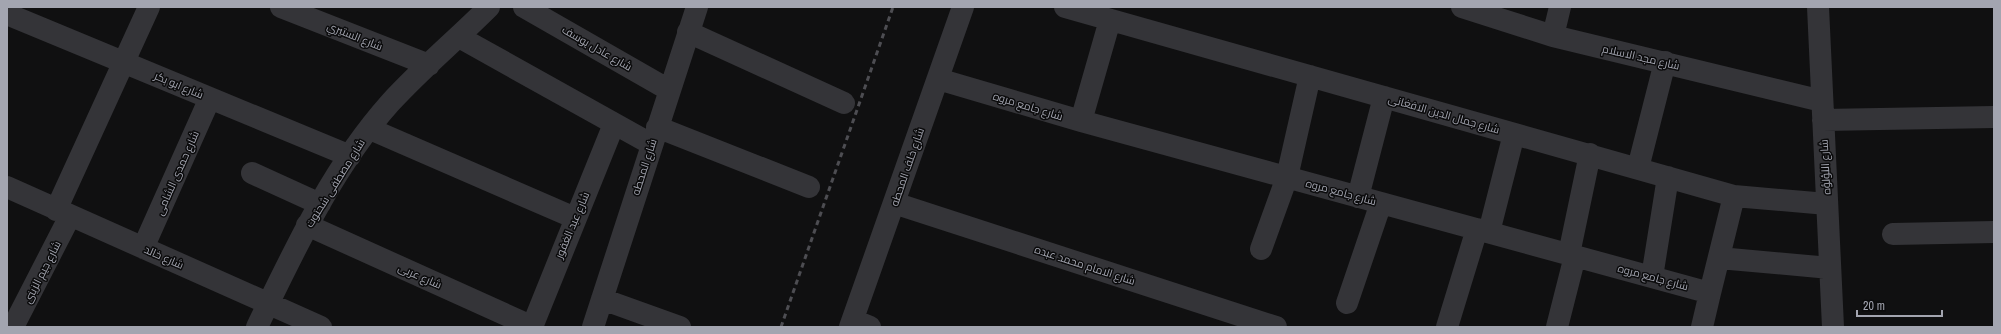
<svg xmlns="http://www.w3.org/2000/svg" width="2001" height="334" font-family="'Archivo Narrow',Cairo,sans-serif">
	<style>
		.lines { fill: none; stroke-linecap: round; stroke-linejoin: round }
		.minor { stroke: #343438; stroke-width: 22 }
		.rail { stroke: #4d4d52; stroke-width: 3; stroke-dasharray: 5 4; stroke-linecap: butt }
		.labels { text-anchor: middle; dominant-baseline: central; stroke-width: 3; stroke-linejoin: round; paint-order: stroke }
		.street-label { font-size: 11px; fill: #a3a5b0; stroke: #0b0b0c }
	</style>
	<rect width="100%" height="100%" fill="#101011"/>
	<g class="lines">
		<!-- minor -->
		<path class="minor" d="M281,7L429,65
			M524,7L669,90
			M1065,7L1734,196L1827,204
			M1462,7L1553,36L1822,101
			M1818,7L1833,327
			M7,14L350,156
			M688,32L844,103
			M1553,36L1560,7
			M459,37L651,144
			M938,79L1081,121L1710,293L1702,327
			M1823,120L1994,117
			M1081,121L1110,20
			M657,127L809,187
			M370,129L575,218
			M1638,168L1665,62
			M252,173L320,204
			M7,187L321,327
			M1358,197L1384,97
			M894,203L1276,327
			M56,210L149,7
			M307,225L533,327
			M1489,232L1514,134
			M1893,234L1994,232
			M143,248L210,98
			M1261,249L1287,177L1310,76
			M1569,254L1590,154
			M1719,258L1830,268
			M1652,277L1668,177
			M1710,293L1734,196
			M602,299L680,327
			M1347,303L1381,203
			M853,320L870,327
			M13,327L70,216
			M257,327C295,249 332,168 390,103C421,69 457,39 489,7
			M532,327L614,124
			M593,327L697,7
			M850,327L963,7
			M1447,327L1477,229
			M1557,327L1575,256"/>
		<!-- rail -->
		<path class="rail" d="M781,327L893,7"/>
	</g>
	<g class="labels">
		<!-- street labels -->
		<g class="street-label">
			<text transform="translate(355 36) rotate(22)">شارع الستيري</text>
			<text transform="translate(597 48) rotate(30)">شارع عادل يوسف</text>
			<text transform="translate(1641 57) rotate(13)">شارع مجد الاسلام</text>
			<text transform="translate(179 85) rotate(23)">شارع ابو بكر</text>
			<text transform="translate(1028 106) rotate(17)">شارع جامع مروه</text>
			<text transform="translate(1444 114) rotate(16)">شارع جمال الدين الافغانى</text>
			<text transform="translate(644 167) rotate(-72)">شارع المحطه</text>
			<text transform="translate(907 167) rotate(-71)">شارع خلف المحطه</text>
			<text transform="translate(1825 167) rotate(-93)">شارع اللؤلؤه</text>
			<text transform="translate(177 173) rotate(-66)">شارع حمدى الشامى</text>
			<text transform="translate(335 183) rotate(-58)">شارع مصطفى شحتوت</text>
			<text transform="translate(1341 192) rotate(15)">شارع جامع مروه</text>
			<text transform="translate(572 225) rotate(-67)">شارع عبد الغفور</text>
			<text transform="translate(164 257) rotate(24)">شارع خالد</text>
			<text transform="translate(1085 265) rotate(18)">شارع الامام محمد عبده</text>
			<text transform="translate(42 272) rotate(-63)">شارع جيم الزينى</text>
			<text transform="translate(420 276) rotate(24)">شارع عربى</text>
			<text transform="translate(1653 277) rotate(15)">شارع جامع مروه</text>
		</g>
	</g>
	<!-- border -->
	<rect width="2001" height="334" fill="none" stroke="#a3a5b0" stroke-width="16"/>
	<!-- scale -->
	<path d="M1857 310v6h85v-6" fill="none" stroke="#a3a5b0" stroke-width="2"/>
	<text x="1863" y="310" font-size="12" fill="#a3a5b0" stroke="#0b0b0c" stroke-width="3" paint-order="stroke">20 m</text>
</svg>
